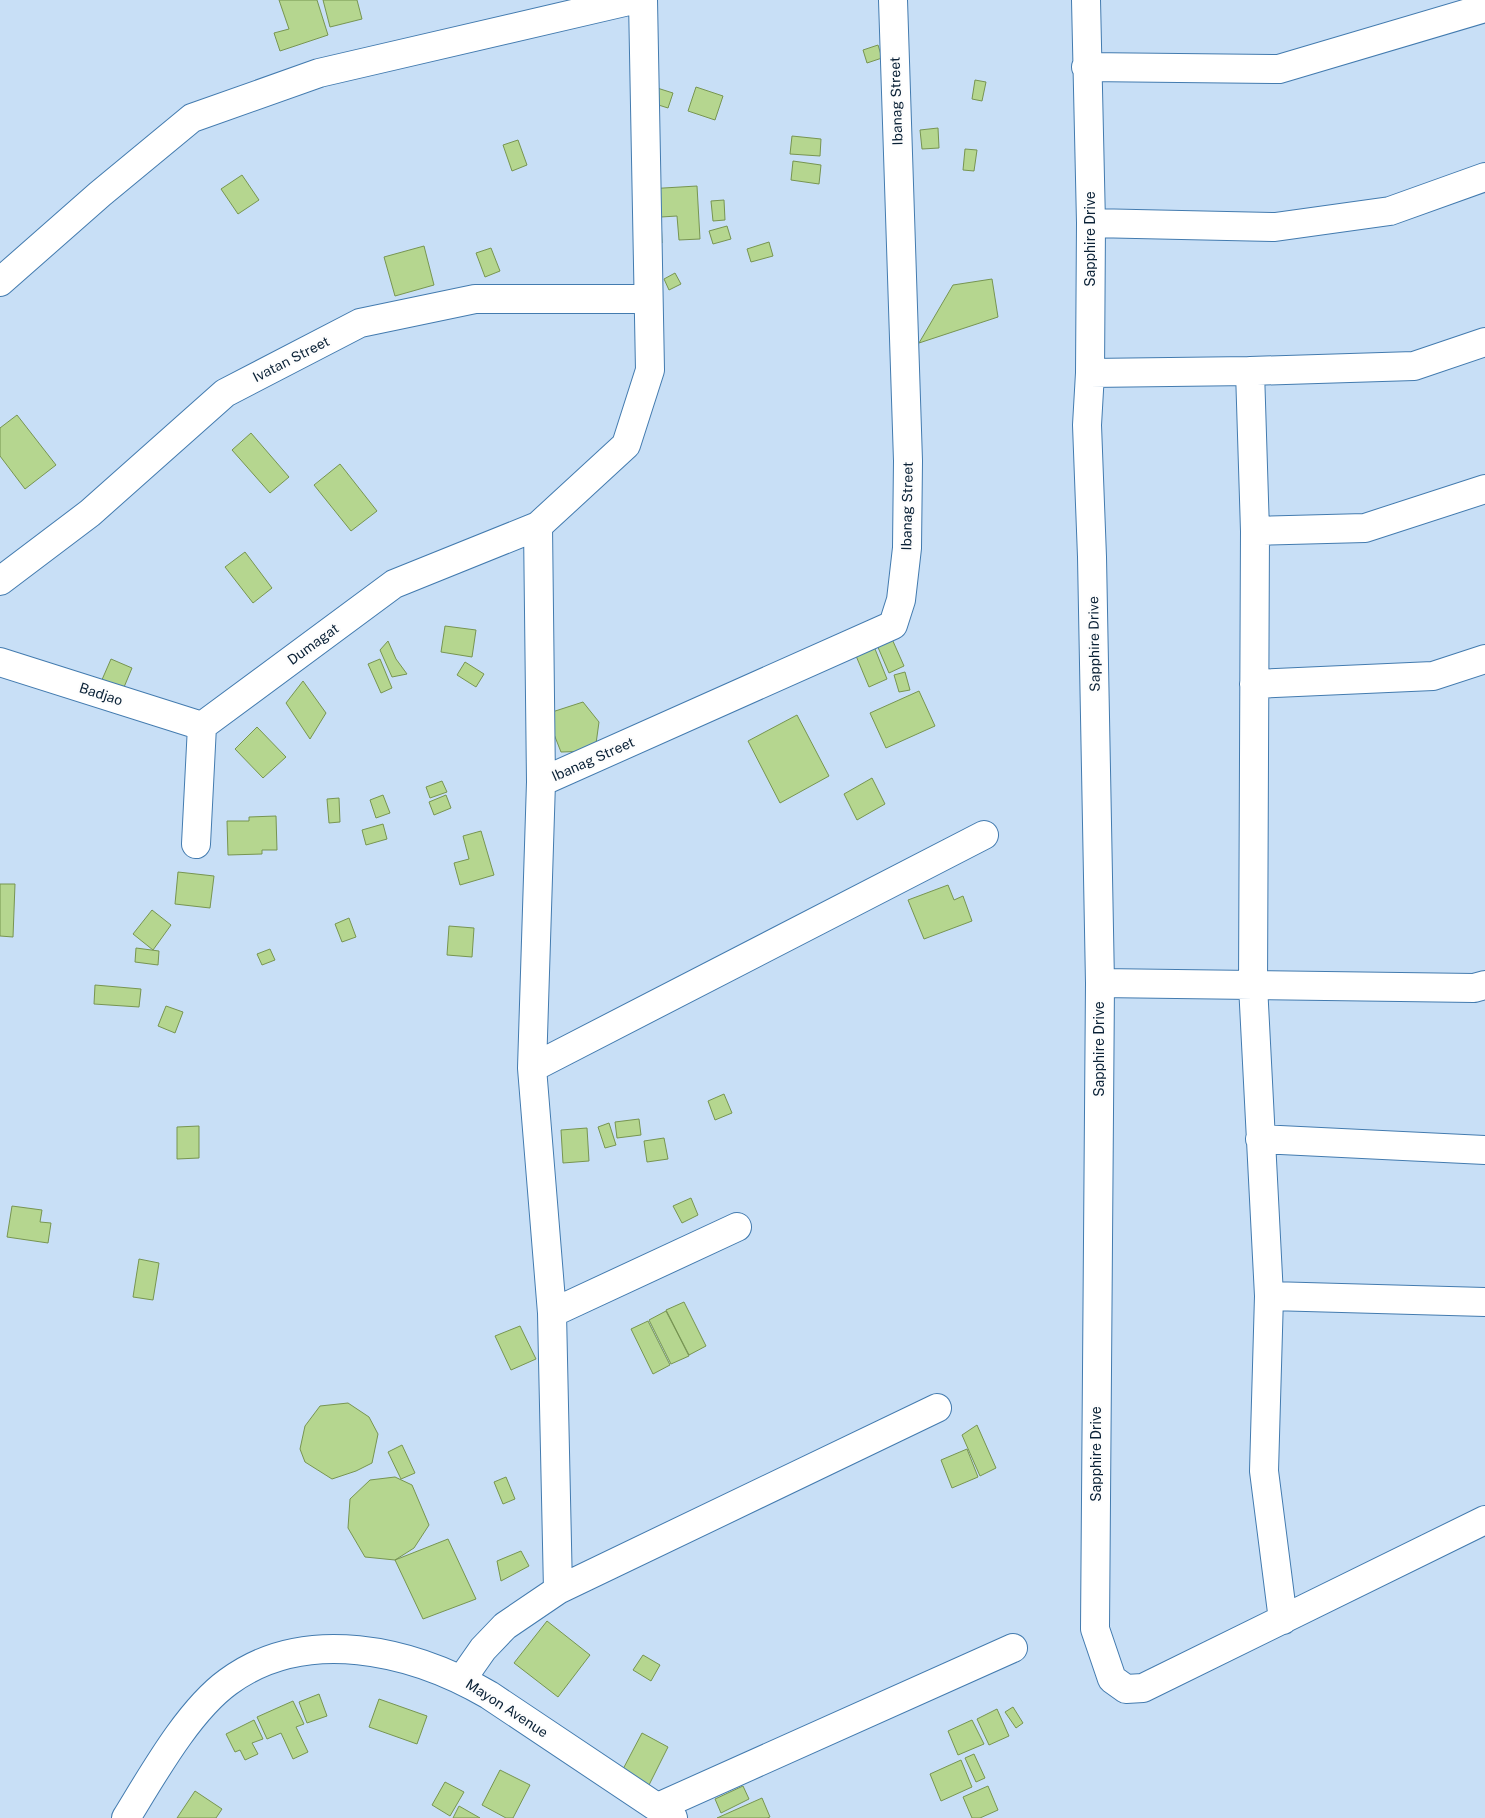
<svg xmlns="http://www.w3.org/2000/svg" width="1485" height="1818" font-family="'Public Sans',sans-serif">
  <rect width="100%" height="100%" fill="#c8dff6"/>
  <path fill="#b5d68f" stroke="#779551" d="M279 0H317L328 35 280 51 274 33 289 29Z
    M323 0H357L362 19 330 27Z
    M878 45 882 58 867 63 863 50Z
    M975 80 986 82 982 101 972 99Z
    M654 87 673 93 668 108 649 102Z
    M696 87 723 96 715 120 688 111Z
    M938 128 939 148 922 149 920 130Z
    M792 136 821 139 820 156 790 154Z
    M518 140 527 165 512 171 503 145Z
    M965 149 977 150 974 171 963 170Z
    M793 161 821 165 819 184 791 180Z
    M242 175 259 200 238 214 221 189Z
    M697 186 700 239 679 240 677 216 661 217 662 243H651L647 189Z
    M724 200 725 220 713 221 711 201Z
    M727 226 731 239 713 244 709 231Z
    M769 242 773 256 751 262 747 249Z
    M424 246 434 285 395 296 384 257Z
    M491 248 500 271 485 277 476 253Z
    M675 273 681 284 669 290 664 279Z
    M992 279 998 317 919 343 953 285Z
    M17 415 56 465 25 489 0 456V428Z
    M251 433 289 477 270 493 232 450Z
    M340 464 377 511 351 531 314 485Z
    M245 552 272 588 253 603 225 567Z
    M445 626 476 630 472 657 441 652Z
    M892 639 904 666 889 673 877 645Z
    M388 641 396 659 407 674 392 677 380 650Z
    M873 644 887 679 869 687 854 651Z
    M111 659 132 668 122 692 101 682Z
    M380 659 392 688 381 693 368 664Z
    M465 662 484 674 476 687 457 675Z
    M905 672 910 690 899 692 894 675Z
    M303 681 326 713 310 739 286 703Z
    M919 691 935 726 886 748 870 713Z
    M583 702 599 722 595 751 561 752 546 714Z
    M797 715 829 776 780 803 748 741Z
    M257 727 286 757 263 778 235 749Z
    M872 778 885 804 857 820 844 794Z
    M442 781 447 792 430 798 426 787Z
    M383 795 390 813 376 818 370 800Z
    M446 795 451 808 434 815 429 802Z
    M339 798 340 822 329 823 327 799Z
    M276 816 277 850H262V854L228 855 227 821H249V817Z
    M383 824 387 839 366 845 362 830Z
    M481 831 494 875 460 885 454 863 469 859 463 836Z
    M178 872 214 876 210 908 175 904Z
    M0 884H15L13 937 0 936Z
    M948 885 954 900 963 896 972 921 924 939 908 900Z
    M152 910 171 925 153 950 133 934Z
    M349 918 356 937 342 942 335 924Z
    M449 926 474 928 472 957 447 955Z
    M136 948 159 951 158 965 135 962Z
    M270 949 275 960 262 965 257 954Z
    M95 985 141 989 139 1007 94 1004Z
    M166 1006 183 1012 175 1033 158 1026Z
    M724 1094 732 1113 715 1120 708 1101Z
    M639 1119 641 1135 617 1138 615 1122Z
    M609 1123 616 1145 605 1148 598 1127Z
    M199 1126V1158L177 1159V1127Z
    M587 1128 589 1161 563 1163 561 1130Z
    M664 1138 668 1159 647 1162 644 1141Z
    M691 1198 698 1215 682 1223 673 1206Z
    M12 1206 42 1210 40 1222 51 1223 48 1243 7 1237Z
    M139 1259 159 1263 153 1300 133 1297Z
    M684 1302 706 1346 689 1355 666 1310Z
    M666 1311 689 1356 671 1364 649 1320Z
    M648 1321 670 1365 653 1374 631 1329Z
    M520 1326 536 1359 511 1370 495 1336Z
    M348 1403 369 1417 378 1434 372 1463 356 1471 332 1479 305 1462 300 1449 305 1426 320 1406Z
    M977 1425 996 1468 980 1476 962 1435Z
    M402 1445 415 1473 401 1479 388 1452Z
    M967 1449 978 1477 952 1488 941 1460Z
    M395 1477 412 1485 429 1525 414 1548 395 1560 365 1557 348 1528 350 1499 370 1480Z
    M506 1477 515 1499 503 1504 494 1482Z
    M448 1539 476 1599 423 1619 395 1560Z
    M521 1551 529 1566 501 1581 497 1561Z
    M547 1621 590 1655 558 1697 514 1663Z
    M643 1655 660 1665 651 1681 633 1670Z
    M319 1694 327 1716 307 1723 299 1702Z
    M379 1699 427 1716 417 1744 369 1727Z
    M293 1701 304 1724 296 1727 308 1752 293 1759 281 1733 267 1739 257 1717Z
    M1013 1707 1023 1723 1016 1728 1005 1712Z
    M997 1709 1009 1736 989 1745 977 1719Z
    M254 1720 263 1739 252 1743 258 1754 245 1760 240 1750 235 1752 226 1734Z
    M972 1720 984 1744 958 1755 948 1731Z
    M642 1733 668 1747 649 1785 622 1771Z
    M974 1754 985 1778 976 1782 965 1758Z
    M961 1760 972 1787 941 1801 930 1774Z
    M500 1770 530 1785 513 1818H506L482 1805Z
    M445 1782 464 1792 450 1816 432 1805Z
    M743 1786 749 1799 721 1813 715 1799Z
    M988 1786 998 1810 980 1818H972L963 1797Z
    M195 1791 222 1809 216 1818H177Z
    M762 1798 770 1817 767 1818H717Z
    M459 1806 480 1818H453Z"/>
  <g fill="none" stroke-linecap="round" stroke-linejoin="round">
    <g stroke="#437baf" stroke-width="30">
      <path id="street" d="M1086 0 1091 223 1090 373 1087 425 1092 557 1100 983 1095 1629 1112 1679 1126 1689 1143 1688 1485 1520
        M1086 67 1279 69 1485 8
        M1091 223 1275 227 1390 211 1485 177
        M0 282 100 194 192 118 319 73 633 0
        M1250 371 1255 531 1253 985 1269 1296 1264 1471 1283 1620
        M1090 373 1250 371 1414 366 1485 342
        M538 526 541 782 532 1068 552 1313 558 1590
        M1255 531 1365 528 1485 489
        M0 581 90 513 225 393 360 323 475 299H648
        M0 662 202 726
        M1254 684 1433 676 1485 659
        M541 782 893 625 901 600 907 548 908 461 893 0
        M196 844 202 726 394 584 538 526 626 445 650 370 643 0
        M1100 983 1474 988 1485 985
        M532 1068 984 835
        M1260 1139 1485 1150
        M1269 1296 1485 1302
        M552 1313 737 1227
        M462 1679 483 1649 505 1626 558 1590 937 1408
        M658 1807 1013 1648"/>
    </g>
    <g stroke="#437baf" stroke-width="30">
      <path id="secondary" d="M126 1818C152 1776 188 1711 228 1682 305 1625 412 1650 489 1695L673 1818"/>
    </g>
    <use href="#street" stroke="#fff" stroke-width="28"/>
    <use href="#secondary" stroke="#fff" stroke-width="28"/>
  </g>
  <g text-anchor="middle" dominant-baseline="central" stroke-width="4.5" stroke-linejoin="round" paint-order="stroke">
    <g font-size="14" fill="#0a2136" stroke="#fdfdfd">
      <text transform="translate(896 101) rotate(-92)">Ibanag Street</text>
      <text transform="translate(1090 239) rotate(-90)">Sapphire Drive</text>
      <text transform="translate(291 359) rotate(-27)">Ivatan Street</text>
      <text transform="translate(907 506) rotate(-89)">Ibanag Street</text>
      <text transform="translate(313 644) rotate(-36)">Dumagat</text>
      <text transform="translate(1094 644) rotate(-91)">Sapphire Drive</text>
      <text transform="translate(101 694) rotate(18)">Badjao</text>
      <text transform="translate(593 759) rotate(-24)">Ibanag Street</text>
      <text transform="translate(1099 1049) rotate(-90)">Sapphire Drive</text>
      <text transform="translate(1096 1454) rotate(-90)">Sapphire Drive</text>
      <text transform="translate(507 1708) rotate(33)">Mayon Avenue</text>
    </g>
  </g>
</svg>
